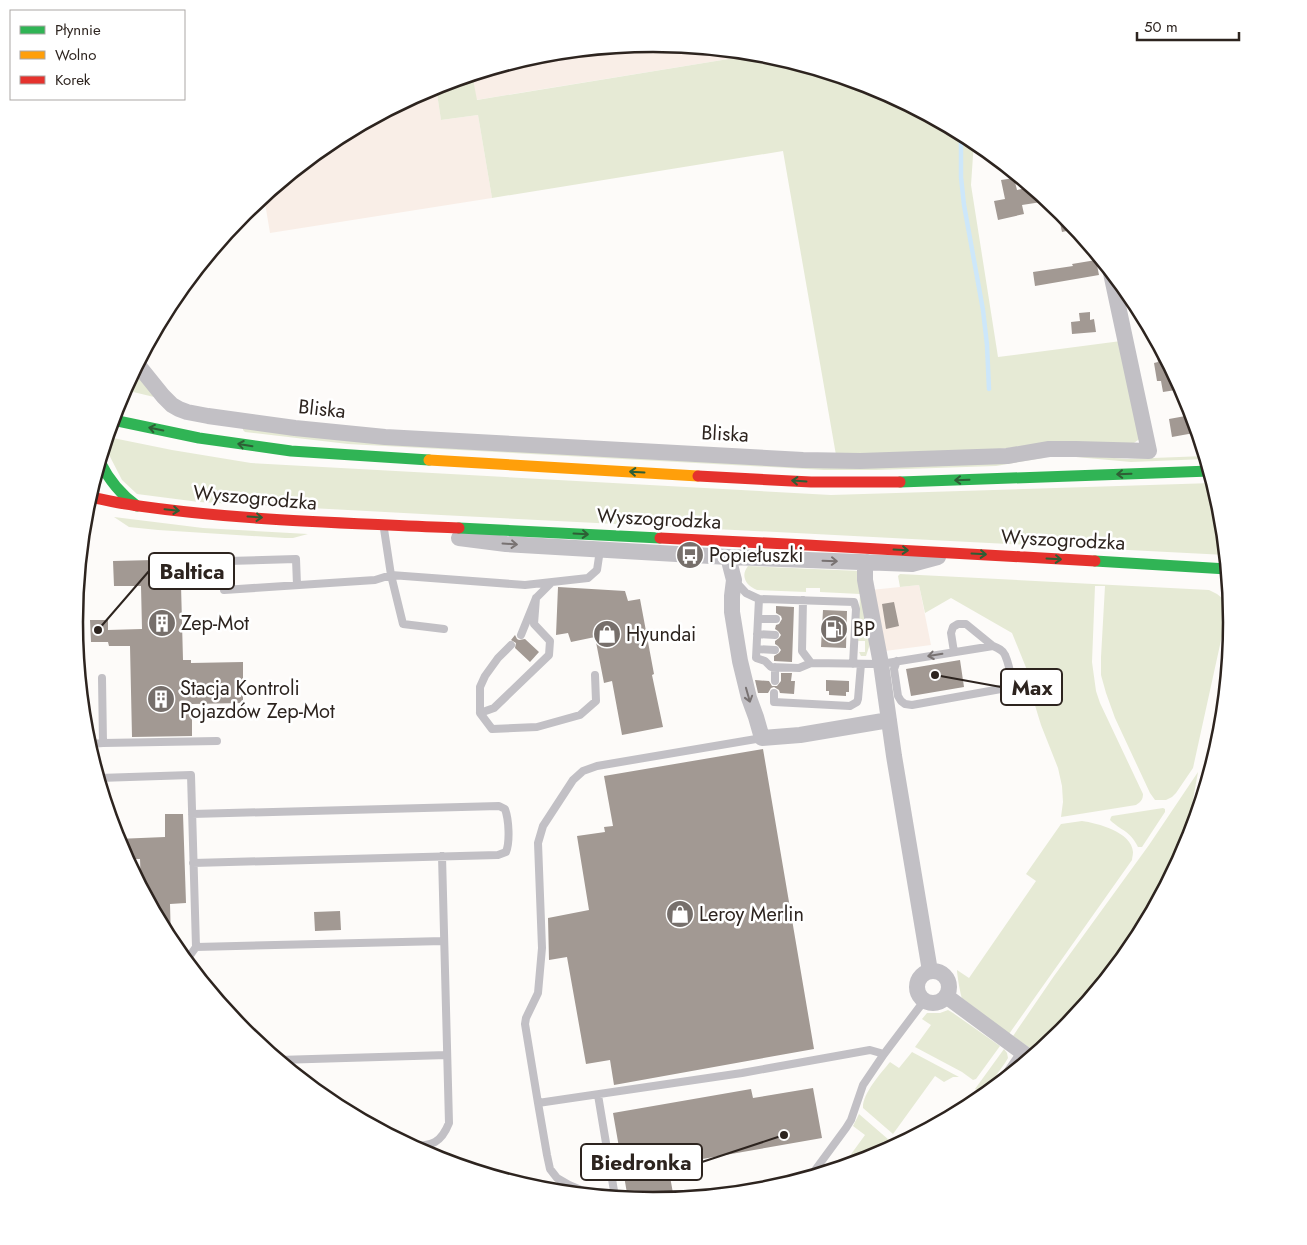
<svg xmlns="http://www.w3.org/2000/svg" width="1307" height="1245" font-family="Jost,sans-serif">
  <rect width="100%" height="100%" fill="#fdfbf9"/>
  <path fill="#f9eee7" d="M654 44 759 54 476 100 460 79 541 55Z
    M436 87 441 120 478 115 492 198 270 233 264 197 332 141Z
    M919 585 931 645 885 651 871 590Z"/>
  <path fill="#e6ead5" d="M759 54 767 55 875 88 974 141 971 185 998 357 1121 341 1141 438 1131 445 1048 443 993 450 836 455 783 151 492 198 478 115 441 120 436 87 460 79 462 80 473 79 477 100Z
    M136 369 154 397 125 390Z
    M243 426 784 464 1043 456V458L996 466 876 470H824L348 444 245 432 243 430Z
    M108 437 172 450 251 463 831 495 1213 483 1221 510 1226 555 441 515 199 502 137 494 122 480 105 447Z
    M1077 455 1127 459 1205 456 1206 459 1131 462 1076 457Z
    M114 517 203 528 308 534 293 538H285L158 530 129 527Z
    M748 566 860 571 870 644 866 656H861L859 652H865V641H858L860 594 820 592V588H806V592L757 590C746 586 740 576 748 566Z
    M900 574 1209 590 1217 594 1222 598 1227 608V613L1193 768 1176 793 1172 797 1166 800H1155L1150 793 1115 718 1106 693 1101 675V657L1105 586H1095L1092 662 1096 691 1100 703 1143 794C1143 799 1141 802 1136 805L1061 817 1063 802 1062 786 1058 768 1041 725 1030 689 1027 670 1012 633 951 598 925 613 919 585 900 587 898 576Z
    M1198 772 1183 855 1135 944 1063 1032 1037 1053 1013 1036 1054 976 1149 845Z
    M1163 808 1165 809V812L1142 847H1138C1130 830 1121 831 1110 820L1111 817 1112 816Z
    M1082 821C1097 823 1132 832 1133 852 1133 855 1132 858 1132 860L1009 1034 962 998C960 993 957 974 957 970L969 978 1036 881 1026 874 1061 824Z
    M948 1010 953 1013 1000 1046 976 1079 973 1080 962 1072 915 1047 931 1025 922 1019 927 1013H940Z
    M1004 1049 1007 1053 1008 1058 1005 1063 987 1088 980 1092 975 1089Z
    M912 1052 959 1077H953L944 1082 935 1076 893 1134 863 1108C862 1094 881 1073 890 1062L899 1068Z
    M859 1114 889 1140 878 1156 841 1168 865 1135 853 1126Z"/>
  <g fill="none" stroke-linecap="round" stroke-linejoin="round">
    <path stroke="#cde7fa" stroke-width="4.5" d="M961 134V177L964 205 983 310 987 345 989 389"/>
  </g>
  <path fill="#a29993" d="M1014 178 1017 190 1031 187 1048 201 1022 205 1024 214 998 220 994 201 1005 199 1001 180Z
    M1057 209 1063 213 1076 229 1062 232Z
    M1096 260 1099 275 1035 286 1033 272 1073 266 1072 264Z
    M1090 312V320L1094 319 1096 332 1072 334 1071 322 1080 321 1079 313Z
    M1154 341H1156L1182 389 1163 392 1161 381H1157L1154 363 1158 362Z
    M1191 415 1194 433 1172 437 1169 419Z
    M195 559V585H181L183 660H191V663L243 662V703L192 704V736L132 737 130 646H109L108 642H91L90 620H108V630L142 629 141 586H114L113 561Z
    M558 587 625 591 628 601 640 599 654 674 652 675 663 727 622 735 612 681 604 683 595 637 571 642 568 633 556 635Z
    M894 602 899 626 886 629 882 604Z
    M776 606 794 607 792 662 774 661V656L779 653 781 650 778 646 775 644V641L779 638 781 635 778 631 775 629 776 625 779 624 782 619 781 616 776 613Z
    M823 610 847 611 846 648 821 647Z
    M515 635 517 639 519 640 525 639 539 652 530 662 515 648 516 643 511 640Z
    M960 660 964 687 911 696 906 669Z
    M781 673H792L791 681H795L794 694 780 693 779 690 774 687 771 688 768 693H758L755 680 769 681 772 686H777L781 681Z
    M826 680 849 681V692H846V696L829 695V691H826Z
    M763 749 814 1049 614 1085 610 1060 586 1064 567 957 549 960 548 918 589 910 577 836 605 832 604 827 613 826 604 776Z
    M165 814H183L186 903 170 904 171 942 141 886 140 859H127L117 839 165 837Z
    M340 911 341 930 315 931 314 912Z
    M813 1088 822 1138 668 1165 674 1199 653 1201 628 1199 613 1113 751 1089 753 1098Z"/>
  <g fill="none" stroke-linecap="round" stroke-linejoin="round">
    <path stroke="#c2c0c5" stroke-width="8" d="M384 529 391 575 525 585 552 582
      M227 561 296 559 297 585
      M735 581 746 593 759 599 756 658 765 661 771 667 799 668 811 663 881 664 993 646C998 648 1003 650 1005 655 1011 668 1012 685 1015 699
      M224 590 375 580 391 575 403 624 444 629
      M759 599 854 602 856 609 853 664
      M803 600 802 651 811 663
      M758 619H776
      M757 634 775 635
      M521 635 536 598 552 582 588 578 597 570 600 550
      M511 645 498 658 485 676 480 687V713L492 729 537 727 580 715 596 701 595 675
      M757 649 775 650
      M954 652 951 633 953 627 958 624H966L993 646
      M897 661 894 669 898 696 901 701 905 704 912 705 1012 687
      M775 681V667
      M774 693V702L850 706 857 702 858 699 861 664
      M480 713 494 708 549 655 550 641 534 624 536 598
      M103 743 217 741
      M89 744 103 743 102 678
      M99 778 191 775 196 947 186 961
      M192 814 499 806 505 809C509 820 510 842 506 852L498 855 193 863
      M196 947 444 941
      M278 1060 447 1055
      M998 1085 1021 1052
      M598 1095 614 1191 613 1197
      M538 1103 525 1024 526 1018 538 993 542 948 538 843 543 826 573 780 583 771 597 766 762 738
      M412 1146C432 1146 441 1143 449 1123L442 856
      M810 1177 846 1128 851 1120 863 1085 884 1054
      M593 1195 569 1185 557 1178 550 1169 547 1155 538 1103 742 1073 870 1050 884 1054 924 1001"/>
    <path stroke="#c2c0c5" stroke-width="16" d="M138 365 163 396 172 405 179 409 187 412 208 416 295 428 385 437 803 460 860 461 1007 456 1049 449H1076L1149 451 1111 273
      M459 538 506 544 728 557 912 564 938 557
      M728 557 734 580 732 596V612L740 661 749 698 756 717 762 738 800 735 889 720
      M867 562 865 569V580L881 664 894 756 930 971
      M917 987a16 16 0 1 1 32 0a16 16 0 1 1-32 0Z
      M946 996 1030 1058"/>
    <path stroke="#30b455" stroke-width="11" d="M113 420 199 438 291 451 429 460
      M100 462C109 480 120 494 137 506
      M900 482 1210 471
      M459 528 660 538
      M1095 561 1227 569
      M1217 750 1223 720"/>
    <path stroke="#ff9f0a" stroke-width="11" d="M429 460 698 476"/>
    <path stroke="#e5322d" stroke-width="11" d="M698 476 811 482H900
      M90 497C106 500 122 504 139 506 245 521 352 523 459 528
      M660 538 807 545 1095 561"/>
  </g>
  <defs><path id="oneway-shaft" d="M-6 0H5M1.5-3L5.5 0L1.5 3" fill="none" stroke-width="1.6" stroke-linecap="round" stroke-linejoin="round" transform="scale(1.25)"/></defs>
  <g stroke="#2e5e35">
    <use href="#oneway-shaft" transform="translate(156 429) rotate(-168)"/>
    <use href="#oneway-shaft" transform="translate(245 445) rotate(-171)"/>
    <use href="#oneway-shaft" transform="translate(637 472) rotate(-177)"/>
    <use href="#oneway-shaft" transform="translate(1124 474) rotate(178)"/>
    <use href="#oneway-shaft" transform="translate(962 480) rotate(178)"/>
    <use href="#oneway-shaft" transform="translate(799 481) rotate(-176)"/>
    <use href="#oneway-shaft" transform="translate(172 510) rotate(6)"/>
    <use href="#oneway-shaft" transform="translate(255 517) rotate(4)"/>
    <use href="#oneway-shaft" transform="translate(581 534) rotate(3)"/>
    <use href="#oneway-shaft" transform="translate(901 550) rotate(3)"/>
    <use href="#oneway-shaft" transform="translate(979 554) rotate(3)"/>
    <use href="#oneway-shaft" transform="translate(1054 559) rotate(3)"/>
  </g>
  <g stroke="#787272">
    <use href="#oneway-shaft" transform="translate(510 544) rotate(4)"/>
    <use href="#oneway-shaft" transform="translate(830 561) rotate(2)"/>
    <use href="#oneway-shaft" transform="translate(935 655) rotate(171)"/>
    <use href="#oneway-shaft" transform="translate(748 695) rotate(74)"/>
  </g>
  <defs>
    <g id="bus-disc" transform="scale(1.4375)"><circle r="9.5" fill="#766f6b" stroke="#fff"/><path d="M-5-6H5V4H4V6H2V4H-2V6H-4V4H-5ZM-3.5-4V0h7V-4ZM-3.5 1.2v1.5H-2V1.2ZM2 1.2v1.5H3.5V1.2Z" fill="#fff"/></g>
    <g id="building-disc" transform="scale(1.4375)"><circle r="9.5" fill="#766f6b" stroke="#fff"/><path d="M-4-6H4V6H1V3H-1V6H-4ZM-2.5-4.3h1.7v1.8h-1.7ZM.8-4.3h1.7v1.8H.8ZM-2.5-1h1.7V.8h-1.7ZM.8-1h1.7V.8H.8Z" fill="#fff"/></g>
    <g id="fuel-disc" transform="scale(1.4375)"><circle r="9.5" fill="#766f6b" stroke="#fff"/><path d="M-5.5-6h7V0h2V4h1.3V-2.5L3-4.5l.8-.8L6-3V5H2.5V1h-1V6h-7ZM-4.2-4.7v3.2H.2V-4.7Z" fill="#fff"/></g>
    <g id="shop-disc" transform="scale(1.4375)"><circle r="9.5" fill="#766f6b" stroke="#fff"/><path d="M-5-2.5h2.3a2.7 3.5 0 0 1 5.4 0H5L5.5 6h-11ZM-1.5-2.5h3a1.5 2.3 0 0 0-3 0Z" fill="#fff"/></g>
  </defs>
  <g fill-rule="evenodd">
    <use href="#bus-disc" x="690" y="555"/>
    <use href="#building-disc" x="162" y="623"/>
    <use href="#fuel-disc" x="834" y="629"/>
    <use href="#shop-disc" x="607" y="634"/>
    <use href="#building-disc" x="161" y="699"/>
    <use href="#shop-disc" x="680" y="914"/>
  </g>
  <g text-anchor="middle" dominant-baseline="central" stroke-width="5" stroke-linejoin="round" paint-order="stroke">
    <g font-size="20" fill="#2d241f" stroke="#fff">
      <text transform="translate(322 409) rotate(6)">Bliska</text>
      <text transform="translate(725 434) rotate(3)">Bliska</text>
      <text transform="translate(255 498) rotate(5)">Wyszogrodzka</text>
      <text transform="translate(659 519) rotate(3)">Wyszogrodzka</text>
      <text transform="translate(1063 540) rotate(3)">Wyszogrodzka</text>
    </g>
    <g font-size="20" fill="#2d241f" stroke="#fff" text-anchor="start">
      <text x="709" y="555">Popiełuszki</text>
      <text x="181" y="623">Zep-Mot</text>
      <text x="853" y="629">BP</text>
      <text x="626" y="634">Hyundai</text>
      <text x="180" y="688">Stacja Kontroli<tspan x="180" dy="23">Pojazdów Zep-Mot</tspan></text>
      <text x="699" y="914">Leroy Merlin</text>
    </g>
  </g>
  <path d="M0 0H1307V1245H0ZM83 622a570 570 0 1 1 1140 0a570 570 0 1 1-1140 0Z" fill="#fff" fill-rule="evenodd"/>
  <path fill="none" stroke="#2d241f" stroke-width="2.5" d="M83 622a570 570 0 1 1 1140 0a570 570 0 1 1-1140 0Z"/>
  <path fill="none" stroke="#2d241f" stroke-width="2" d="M98 630L149 571M935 675L1001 687M784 1135L702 1162"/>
  <g fill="#2d241f" stroke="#fff" stroke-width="2">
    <circle cx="98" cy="630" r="5"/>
    <circle cx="935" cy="675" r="5"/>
    <circle cx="784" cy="1135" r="5"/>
  </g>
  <g fill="#fff" stroke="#2d241f" stroke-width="2">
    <rect x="149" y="553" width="85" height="36" rx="5"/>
    <rect x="1001" y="669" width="61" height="36" rx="5"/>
    <rect x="581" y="1144" width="121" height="36" rx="5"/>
  </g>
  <g font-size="21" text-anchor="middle" font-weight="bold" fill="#2d241f">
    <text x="192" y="579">Baltica</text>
    <text x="1032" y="695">Max</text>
    <text x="641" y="1170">Biedronka</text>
  </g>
  <rect x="10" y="10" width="175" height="90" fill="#ffffff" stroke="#aba7a5"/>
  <rect x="20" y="26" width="25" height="8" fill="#30b455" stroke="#aba7a5"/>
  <text x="55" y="35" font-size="15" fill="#2d241f">Płynnie</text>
  <rect x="20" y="51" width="25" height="8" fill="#ff9f0a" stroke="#aba7a5"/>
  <text x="55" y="60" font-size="15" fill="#2d241f">Wolno</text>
  <rect x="20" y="76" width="25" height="8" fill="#e5322d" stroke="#aba7a5"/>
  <text x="55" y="85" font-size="15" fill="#2d241f">Korek</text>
  <path d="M1137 32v8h102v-8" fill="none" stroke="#2d241f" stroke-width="2.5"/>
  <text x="1144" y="32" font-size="15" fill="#2d241f" stroke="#ffffff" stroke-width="4" paint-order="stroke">50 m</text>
</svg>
